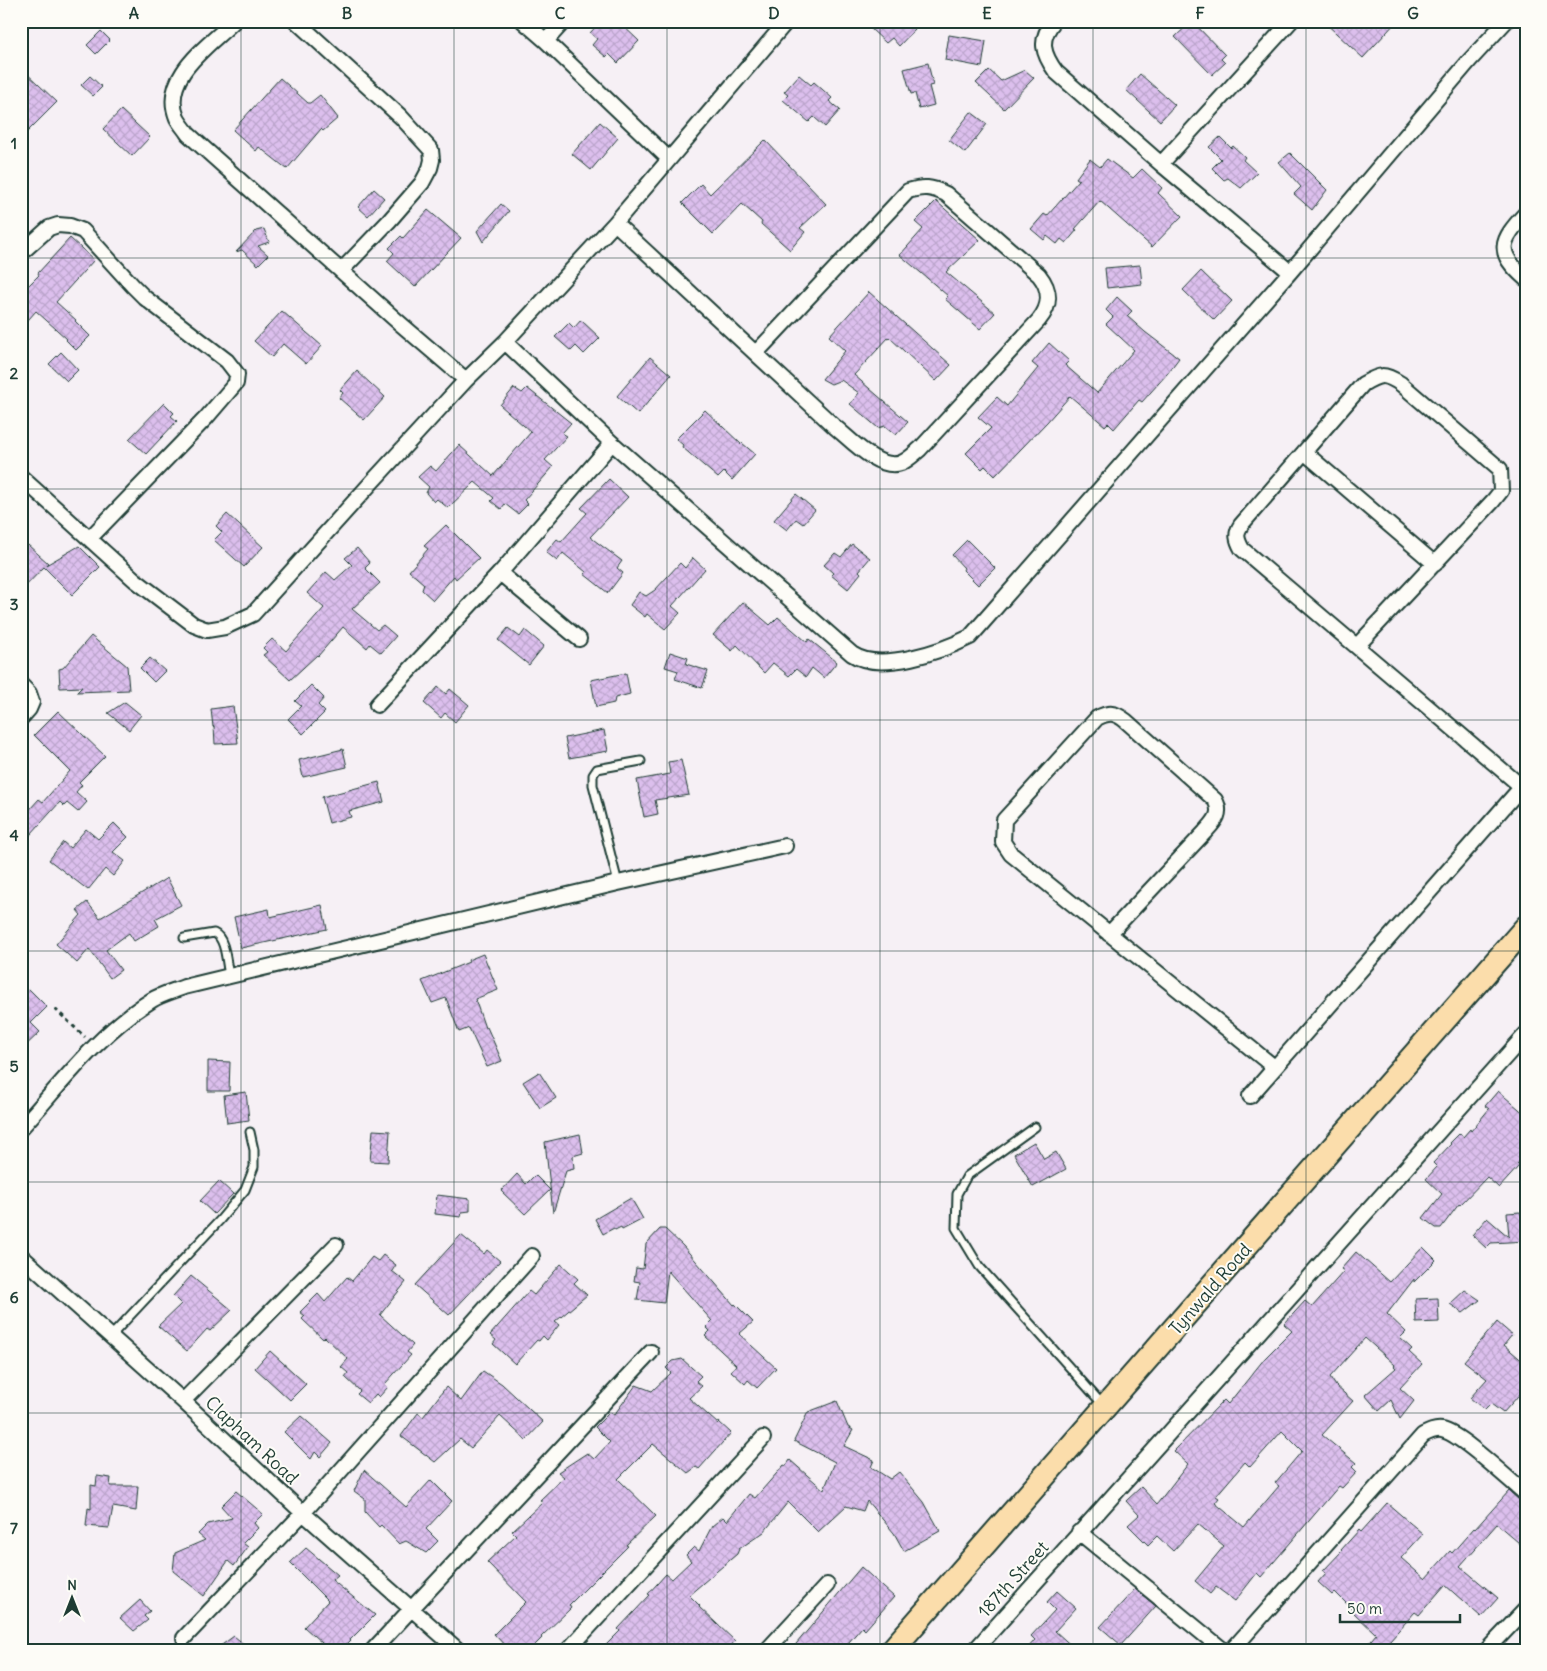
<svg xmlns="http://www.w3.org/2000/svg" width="1547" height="1671" font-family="Delius,sans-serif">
  <defs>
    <pattern id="building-cross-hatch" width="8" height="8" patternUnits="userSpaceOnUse" patternTransform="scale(1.25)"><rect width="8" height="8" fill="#dcbfed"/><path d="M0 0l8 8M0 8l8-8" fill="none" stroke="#bca5cc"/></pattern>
  </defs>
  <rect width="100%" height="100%" fill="#f6f0f5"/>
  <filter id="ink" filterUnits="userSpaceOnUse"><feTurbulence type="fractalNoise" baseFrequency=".02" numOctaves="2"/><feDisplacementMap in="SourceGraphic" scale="10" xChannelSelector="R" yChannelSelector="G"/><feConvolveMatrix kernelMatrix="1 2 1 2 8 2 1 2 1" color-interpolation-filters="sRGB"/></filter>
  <g filter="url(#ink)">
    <path fill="url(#building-cross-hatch)" stroke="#1f3d34" fill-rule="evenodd" d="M601 21H618L639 41 618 63 609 54 606 57 592 45 597 39 590 33Z
      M877 21H907L915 29 899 46 892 38 886 43 870 28Z
      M1192 21 1225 55 1221 59 1225 63 1212 75 1175 37Z
      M1323 21H1397L1363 58Z
      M101 31 110 40 96 54 87 45Z
      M949 35 986 41 982 67 945 60Z
      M928 63 933 85 929 86 934 105 919 109 915 93 911 94 904 69Z
      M21 68 57 102 21 138Z
      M989 70 1001 81 1025 70 1034 78 1004 109 976 83Z
      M1140 74 1175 105 1160 121 1126 90Z
      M799 75 811 85 814 82 832 98 829 101 840 110 825 127 814 117 809 122 783 100 788 95 784 92Z
      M90 76 102 87 93 96 81 85Z
      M280 78 308 103H310L320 95 338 118 323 131 321 129 287 169 259 147 256 151 233 130Z
      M121 110 150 137 132 156 103 129Z
      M971 112 987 124 965 153 949 140Z
      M600 122 618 138 591 170 572 154Z
      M1220 137 1231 148 1233 146 1245 157 1243 160 1257 173 1241 188 1228 178 1224 180 1212 168 1221 159 1209 147Z
      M765 140 826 204 800 228 805 232 790 250 761 224 762 222 742 204 713 234 682 203 701 184 710 194Z
      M1290 153 1327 190 1312 210 1294 194 1301 187 1279 162Z
      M1090 159 1100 167 1107 159 1133 178 1142 169 1162 188 1158 193 1182 216 1152 247 1100 201 1075 229 1077 230 1066 243 1061 239 1057 244 1047 236 1044 240 1031 229 1044 214 1047 216 1079 180 1076 178Z
      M374 189 384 198 368 216 358 207Z
      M936 201 980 240 946 272 995 313 980 329 945 299 948 296 900 255 923 229 915 222Z
      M501 204 509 211 483 242 477 231Z
      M428 210 461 238 415 287 387 261 394 253 389 248 401 236 403 238Z
      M264 229 269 242 258 246 268 255 258 265 242 250 236 252 256 231Z
      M70 238 94 260 56 302 76 320 75 321 90 336 76 350 66 340 67 339 36 311 21 328V293L39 275 38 273Z
      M1140 265 1142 284 1107 288 1105 268Z
      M1201 271 1232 301 1214 320 1183 290Z
      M869 292 951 365 936 381 889 337 854 375 908 422 896 435 885 426 878 428 850 404 859 393 841 380 831 384 822 379 845 351 829 336Z
      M1117 297 1132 311 1127 316 1145 332 1179 358 1167 374 1142 402 1139 400 1114 429 1108 423 1105 426 1070 396 1047 422 995 476 985 466 982 469 966 453 991 428 978 417 997 397 1007 406 1038 368 1032 363 1049 343 1069 361 1065 365 1097 393 1134 350 1106 324 1113 317 1106 310Z
      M282 311 322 346 306 364 283 344 272 357 254 341Z
      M581 320 600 338 584 354 576 346 571 351 555 337 569 323 574 328Z
      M61 352 78 370 67 381 49 364Z
      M650 357 671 375 638 414 617 396Z
      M357 371 385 397 364 420 339 398 343 393 340 390Z
      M514 388 522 393 527 388 571 423 562 433 567 436 545 460 553 467 524 500 528 504 518 514 505 504 501 509 491 501 494 498 475 482 448 508 437 499 434 502 426 493 429 487 418 477 430 466 436 471 459 445 493 476 531 432 500 405Z
      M164 403 174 413 171 416 177 421 146 454 129 439Z
      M705 410 741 444 742 443 755 454 732 480 724 472 718 478 682 447 683 445 676 439Z
      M609 479 628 497 590 537 622 561 617 568 623 573 608 593 584 574 586 572 563 553 557 561 546 552 557 539 561 542 587 513 581 508Z
      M796 494 815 510 803 524 796 519 787 530 774 520Z
      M227 514 263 547 244 567 214 540 222 532 216 526Z
      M446 525 479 558 456 579 454 576 433 600 422 590 424 584 409 571 428 549 424 546Z
      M967 540 995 568 978 585 963 570 964 568 952 555Z
      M852 544 870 558 859 571 861 573 848 589 831 575 833 573 824 565 835 553 841 557Z
      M28 545 48 563 46 565 79 546 100 567 72 595 44 567 21 591V552Z
      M357 548 370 563 365 568 380 583 352 609 377 630 383 625 396 636 381 653 370 644 367 648 343 627 318 656 317 655 290 680 263 655 267 652 263 648 272 639 286 651 324 608 307 593 326 572 335 580 352 565 345 558Z
      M693 558 705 569 672 606 680 613 665 629 647 614 645 617 630 605 639 592 646 596 655 590 680 563 685 568Z
      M743 602 770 625 778 617 807 642 809 639 837 662 824 678 812 668 806 677 796 669 789 676 773 663 764 673 737 645 732 651 713 635Z
      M508 628 520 637 525 630 544 646 529 665 498 640Z
      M91 636 127 666 129 690 77 692 82 687 60 688 59 669 63 668Z
      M670 652 688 658 686 664 708 671 702 688 675 679 678 671 665 667Z
      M150 658 165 671 154 682 140 668Z
      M626 673 630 694 615 698 614 703 596 707 591 680Z
      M311 685 324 698 318 705 325 712 303 734 288 719 301 706 295 701Z
      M438 687 446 694 450 689 469 705 455 722 445 713 441 718 424 703Z
      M125 702 141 715 129 730 108 713Z
      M233 706 238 743 215 744 214 726 213 727 211 709Z
      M58 711 105 756 79 782 82 785 76 792 87 802 78 812 67 803 64 806 60 802 21 845V819L39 799 43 802 70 771 34 735Z
      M604 730 608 751 569 758 565 738Z
      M343 749 347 767 303 777 299 760Z
      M681 760 689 795 655 800 658 814 644 817 637 780 670 774 668 762Z
      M379 782 384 802 349 811 351 817 329 823 322 797Z
      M114 823 128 837 113 852 125 861 113 876 105 869 88 890 49 860 63 842 70 848 86 829 98 839Z
      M167 878 181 905 155 919 159 926 134 941 129 933 106 950 121 970 110 978 89 949 77 963 56 944 81 915 77 910 87 902 100 918Z
      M322 905 327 929 241 948 234 917 269 909 270 917Z
      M483 954 498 990 475 999 485 1028 487 1027 502 1061 487 1067 469 1028 459 1032 446 998 432 1003 422 981 469 962 468 960Z
      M29 989 47 1007 31 1023 40 1032 21 1050V996Z
      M208 1061 230 1062 229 1091H208Z
      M539 1072 556 1098 540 1108 523 1082Z
      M1498 1091 1526 1115V1155L1517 1164 1519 1166 1499 1188 1487 1177 1460 1205 1459 1204 1441 1228H1436L1423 1218 1442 1194 1426 1179 1437 1167 1433 1163 1451 1144 1450 1143 1460 1133 1463 1137 1470 1129 1471 1131 1489 1109 1485 1106Z
      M246 1092 249 1120 227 1123 224 1095Z
      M373 1130 390 1131 388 1162 370 1161Z
      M580 1134 583 1153 573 1156 574 1169 566 1171 553 1213 545 1142Z
      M1034 1142 1044 1159 1056 1152 1066 1169 1033 1187 1014 1154Z
      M517 1174 526 1184 535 1175 550 1190 525 1214 501 1191Z
      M219 1181 233 1194 214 1214 200 1201Z
      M437 1195 470 1199V1211L462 1212 461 1217 435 1214Z
      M631 1198 643 1219 622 1230 621 1227 615 1230 614 1228 603 1234 595 1219Z
      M1520 1212 1521 1215H1526V1241L1491 1243 1486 1248 1472 1235 1487 1218 1509 1237 1507 1213Z
      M660 1229H665L683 1246 734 1305 735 1304 753 1322 739 1334 776 1368 757 1388 748 1380 745 1384 731 1371 736 1365 705 1336 710 1331 706 1327 712 1321 668 1271 664 1303 637 1300 640 1282 634 1281 636 1268 643 1269 646 1244Z
      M461 1235 484 1254 487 1250 500 1261 449 1315 415 1285Z
      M1423 1247 1436 1260 1414 1282V1279L1387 1314 1406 1332 1400 1338 1412 1349 1409 1352 1422 1364 1400 1388 1414 1401 1400 1419 1391 1400 1379 1411 1365 1395 1396 1368 1394 1366 1395 1365 1365 1338 1330 1377 1336 1386 1353 1401 1322 1435 1356 1463 1352 1467 1357 1472 1342 1488 1339 1486 1261 1577 1257 1573 1235 1601 1216 1587 1210 1594 1195 1581 1224 1546 1198 1524 1173 1551 1157 1536 1148 1545 1128 1525 1139 1515 1126 1501 1141 1487 1157 1504 1188 1464 1174 1451 1224 1400 1228 1404 1265 1358 1292 1331 1284 1324 1305 1301 1312 1307 1344 1271 1341 1269 1356 1252 1390 1282ZM1282 1431 1302 1451 1275 1483 1279 1486 1244 1527 1215 1503 1219 1498 1216 1496 1245 1462 1250 1467Z
      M383 1255 396 1265 392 1271 406 1282 380 1315 413 1345 407 1352 411 1355 385 1384 388 1387 379 1397 376 1394 368 1403 357 1394 360 1391 345 1377 348 1373 341 1367 348 1359 325 1337 323 1339 302 1319 305 1316 300 1312 318 1294 325 1302 347 1277 352 1281 372 1257 378 1261Z
      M561 1264 578 1279 574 1283 587 1295 555 1322 559 1325 547 1340 543 1336 539 1341 537 1340 515 1364 493 1344 496 1340 490 1335 529 1291 534 1295Z
      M191 1276 232 1310 210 1331 207 1329 187 1351 158 1326 181 1304 173 1296Z
      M1465 1290 1480 1300 1463 1313 1450 1304Z
      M1438 1298 1439 1322 1416 1323 1415 1299Z
      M1497 1322 1512 1335 1504 1345 1526 1364V1387L1503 1413 1491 1404 1485 1410 1470 1398 1487 1379 1464 1361Z
      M270 1351 306 1384 290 1400 255 1368Z
      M682 1359 701 1376 696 1381 702 1386 689 1398 718 1424 719 1422 731 1433 699 1469 696 1467 688 1473 653 1444 618 1479 656 1516 626 1545 628 1546 569 1605 571 1608 541 1637 542 1638 530 1650H509L494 1634 526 1602 487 1562 516 1535 512 1531 543 1502 540 1500 564 1477 558 1472 587 1453 594 1459 610 1442 595 1427 610 1412 614 1415 636 1385 652 1391 671 1373 666 1368 673 1361Z
      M483 1371 502 1384 543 1422 526 1440 500 1416 471 1448 460 1439 435 1462 401 1436 418 1413 423 1417 446 1387 461 1401Z
      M837 1401 848 1427 853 1430 844 1446 874 1460 871 1467 890 1479 899 1472 924 1502 940 1531 904 1551 894 1533 867 1501 863 1511 846 1506 818 1532 788 1502 764 1532 739 1549 737 1554 689 1595 700 1606 699 1607 735 1641 727 1650H601L620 1631 618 1629 650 1595 648 1594 666 1574 672 1579 691 1561 686 1555 694 1547 699 1551 712 1526 723 1517 727 1521 749 1494 755 1498 784 1465 786 1466 790 1460 824 1490 835 1462 794 1441 808 1412Z
      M301 1416 332 1443 320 1457 315 1452 311 1459 284 1432Z
      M364 1470 406 1507 431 1480 452 1501 426 1529 438 1541 426 1553 406 1541 399 1544 381 1525 379 1527 365 1512V1499L354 1491Z
      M97 1476 111 1478 110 1486H138L136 1511 113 1507 109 1528 86 1526 88 1508 91 1509V1485L96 1486Z
      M236 1491 263 1514 254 1523 258 1528 243 1543 248 1547 234 1566 228 1561 204 1596 173 1571 175 1553 205 1540 198 1534 208 1524 232 1518 221 1506Z
      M1509 1491 1520 1501 1526 1503V1549L1497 1524 1460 1566 1498 1598 1481 1617 1445 1585 1419 1615 1415 1612 1381 1650H1363L1376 1634 1353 1612 1354 1611 1335 1592 1332 1595 1318 1582 1326 1573 1323 1571 1342 1551 1341 1550 1359 1530 1361 1532 1387 1503 1423 1534 1401 1558 1425 1579 1450 1551 1452 1553 1474 1528 1475 1529Z
      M306 1548 338 1575 332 1580 375 1615 340 1650H313L322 1643 304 1627 328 1601 290 1563Z
      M861 1567 894 1597 865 1630 862 1627 842 1650H791Z
      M1135 1589 1156 1606 1121 1645 1100 1627Z
      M1057 1591 1076 1608 1055 1631 1076 1650H1026L1035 1640 1031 1636 1055 1610 1047 1602Z
      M140 1600 150 1611 144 1616 148 1620 134 1631 120 1618Z
      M234 1636 251 1650H215Z"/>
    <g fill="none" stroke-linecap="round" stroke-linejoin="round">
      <g stroke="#1f3d34" stroke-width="11">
        <path id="service" d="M618 883 593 785V775L597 769 641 761
          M184 938 214 933C226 938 226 963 229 975
          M1035 1127 967 1176 957 1194 956 1228 979 1266 1104 1406
          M111 1336 220 1220 245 1190 254 1167V1150L250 1132"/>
      </g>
      <g stroke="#1f3d34" stroke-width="18">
        <path id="minor" d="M234 21C209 46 160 77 177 118 180 124 185 129 188 134L396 320 466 380
          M296 21 401 117 431 150 432 160 430 168 422 183 389 221 341 271
          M523 21 546 41 669 159
          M1054 21C1038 40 1043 54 1056 72L1161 164 1290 272
          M21 22 22 21
          M546 41 564 21
          M1161 164 1291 21
          M1526 213C1500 241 1495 252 1526 279
          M615 223 835 427C851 440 879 471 901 463 908 460 914 454 920 449L1039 320C1051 305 1051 290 1039 275L946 194C931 187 924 186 908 191L756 353
          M21 253 49 228 58 225 70 226 83 231 133 286 145 298 227 361 237 374 236 383 206 418 90 538
          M505 342 612 443 852 654C880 673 942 651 970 637L1290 272 1470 60 1506 21
          M1304 452 1435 564
          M21 477 135 580 194 625 207 630 225 627 253 614 372 482 466 380 505 342 615 223 787 21
          M500 573 579 639
          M1357 646 1493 501 1501 491 1500 469 1401 384C1384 373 1380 374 1363 384L1241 525C1235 534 1237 540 1242 549L1522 787
          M21 685 29 693 32 702 29 709 21 718
          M377 705 500 573 612 443
          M1109 934 1205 832C1214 822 1223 814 1215 800L1126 721C1115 712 1109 712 1097 718L1004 820 1003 842 1011 854 1274 1067
          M1250 1096 1526 782
          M21 1128C62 1083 100 1032 152 1000 162 994 174 991 184 987L618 883 785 846
          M21 1256 183 1401 303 1513 458 1650
          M183 1401 336 1245
          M1079 1532 1223 1650
          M184 1638 303 1513 532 1256
          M373 1650 651 1352
          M568 1650 763 1438
          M767 1650 827 1585
          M975 1650 1526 1034
          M1232 1650 1423 1435C1429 1432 1435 1429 1442 1430 1460 1433 1509 1480 1526 1494
          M1487 1650 1526 1609"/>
      </g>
      <g stroke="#1f3d34" stroke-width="26">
        <path id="primary" d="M892 1650 1526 927"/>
      </g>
      <path stroke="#1f3d34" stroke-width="3" stroke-dasharray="4 4" stroke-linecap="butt" d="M55 1009 85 1037"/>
      <use href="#service" stroke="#fdfcf7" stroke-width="7"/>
      <use href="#minor" stroke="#fdfcf7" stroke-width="14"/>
      <use href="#primary" stroke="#fbddab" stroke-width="22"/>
    </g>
  </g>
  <path fill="none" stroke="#1f3d34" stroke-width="1" stroke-opacity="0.55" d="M241 21V1650M454 21V1650M667 21V1650M880 21V1650M1093 21V1650M1306 21V1650M21 258H1526M21 489H1526M21 720H1526M21 951H1526M21 1182H1526M21 1413H1526"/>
  <g text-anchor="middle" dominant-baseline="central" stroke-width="4" stroke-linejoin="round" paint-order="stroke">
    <g font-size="18" fill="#1f3d34" stroke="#fdfcf7">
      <text transform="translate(1210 1289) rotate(-49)">Tynwald Road</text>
      <text transform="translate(252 1440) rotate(43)">Clapham Road</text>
      <text transform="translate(1013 1579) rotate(-48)">187th Street</text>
    </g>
  </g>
  <rect width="1547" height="1671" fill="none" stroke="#fdfcf7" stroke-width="55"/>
  <g transform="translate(72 1598)" stroke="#fdfcf7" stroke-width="4" paint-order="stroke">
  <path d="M0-4L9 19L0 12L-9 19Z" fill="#1f3d34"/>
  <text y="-8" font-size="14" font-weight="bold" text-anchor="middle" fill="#1f3d34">N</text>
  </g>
  <path d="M1340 1614v8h120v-8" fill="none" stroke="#1f3d34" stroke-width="2.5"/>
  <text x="1347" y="1614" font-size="15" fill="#1f3d34" stroke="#fdfcf7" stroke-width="4" paint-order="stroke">50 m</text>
  <rect x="28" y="28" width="1492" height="1616" fill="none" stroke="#1f3d34" stroke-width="2"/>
  <g font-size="16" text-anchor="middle" font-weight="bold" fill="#1f3d34">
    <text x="134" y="19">A</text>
    <text x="347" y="19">B</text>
    <text x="560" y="19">C</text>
    <text x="774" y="19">D</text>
    <text x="987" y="19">E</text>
    <text x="1200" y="19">F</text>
    <text x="1413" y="19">G</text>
    <text x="14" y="149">1</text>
    <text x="14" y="379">2</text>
    <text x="14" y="610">3</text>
    <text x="14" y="841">4</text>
    <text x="14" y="1072">5</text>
    <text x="14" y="1303">6</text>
    <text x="14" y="1534">7</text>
  </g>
</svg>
